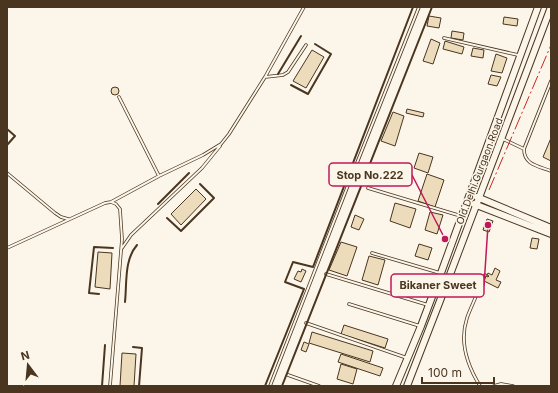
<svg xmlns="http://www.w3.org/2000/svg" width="558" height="393" font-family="Inter,sans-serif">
  <rect width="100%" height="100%" fill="#fbf6e9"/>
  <path fill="#ecdcbc" stroke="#4a3520" d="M429 16 441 18 439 28 427 26Z
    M504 17 518 19 517 26 503 24Z
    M452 31 464 33 463 40 451 38Z
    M431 39 440 43 433 64 423 61Z
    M445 41 464 47 462 54 443 49Z
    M473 48 484 50 483 58 471 56Z
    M312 50 324 57 306 88 293 81Z
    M496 54 507 58 502 73 491 71Z
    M491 75 501 77 497 86 488 84Z
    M111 91a4 4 0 1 1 8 0a4 4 0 1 1-8 0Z
    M407 109 424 113 423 117 406 113Z
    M393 112 404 116 395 146 381 141Z
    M551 138V161L543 157Z
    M419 153 433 157 428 173 414 168Z
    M427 174 444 180 435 207 418 201Z
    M196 189 206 199 181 225 171 214Z
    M395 203 416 209 410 228 390 221Z
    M430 212 443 215 437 234 425 230Z
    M355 215 364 219 359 230 351 227Z
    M487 219 493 221 489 232 483 230Z
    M532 238 539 239 537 249 530 248Z
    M341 242 357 247 347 276 329 270Z
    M419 244 432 248 428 260 415 256Z
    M98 252 112 253 110 289 95 287Z
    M369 256 385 260 378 285 362 280Z
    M495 268 500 271 496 280 501 282 498 288 484 281 486 276 488 277 489 276 487 275 488 273 492 275Z
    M302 269 306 271 301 282 294 279 298 271 301 272Z
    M344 325 388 339 385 348 341 334Z
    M312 332 373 351 370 362 309 343Z
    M304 342 309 344 306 352 301 350Z
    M122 353 136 354 134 386H120Z
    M341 354 383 368 380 376 338 362Z
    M341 364 357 369 353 384 337 379Z"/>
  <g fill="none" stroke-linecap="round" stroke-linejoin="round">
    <g stroke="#4a3520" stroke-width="3.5">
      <path id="lane" d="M444 38 518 55
        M265 77 283 75 288 72 306 45
        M551 81 524 149C524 165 538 166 551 171
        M119 97 159 176
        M503 139 524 149
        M7 173 55 213 61 217 68 219
        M368 188 461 216
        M111 202 159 176 203 155 221 144 229 134 265 77 304 7
        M7 248 105 203 111 202 116 204 120 209 122 239 110 386
        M122 248 131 235 202 168 220 146
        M372 253 440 273
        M326 274 428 305
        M468 277 478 280 480 283C478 295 471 306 467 318 459 342 467 365 480 386
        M480 283 485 275
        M349 304 420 326
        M306 323 407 358
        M288 375 319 386
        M270 386 345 193 419 7
        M494 386 501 384 513 386"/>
    </g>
    <g stroke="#4a3520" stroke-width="8">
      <path id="secondary" d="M477 197 551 228
        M474 204 551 234
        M396 386 421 326 441 273 538 7
        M407 386 443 293 551 7"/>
    </g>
    <use href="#lane" stroke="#fbf6e9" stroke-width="2"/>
    <use href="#secondary" stroke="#fbf6e9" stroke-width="6"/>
    <path stroke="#4a3520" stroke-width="2" d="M278 74 301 36
      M291 85 308 94 331 54 315 44
      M7 129 15 136 7 145
      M158 204 189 173
      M167 218 181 231 214 198 200 184
      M99 294 89 293 94 247 113 248
      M125 302C127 283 124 260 137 245
      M133 347 142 348 139 386
      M102 386 105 345
      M265 386 304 289 285 282 293 262 313 267 413 7
      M282 386 432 7"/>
    <path stroke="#c62828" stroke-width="1" stroke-dasharray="14 3 2 3" stroke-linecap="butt" d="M489 190 551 45"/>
  </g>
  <g text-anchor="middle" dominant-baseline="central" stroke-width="3" stroke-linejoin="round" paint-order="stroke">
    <g font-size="10" fill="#4a3520" stroke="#fbf6e9">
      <text transform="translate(479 171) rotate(-69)">Old Delhi Gurgaon Road</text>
    </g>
  </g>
  <path fill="none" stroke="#c2185b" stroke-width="1.5" d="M445 239L412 175M488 225L484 286"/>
  <g fill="#c2185b" stroke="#fbf6e9" stroke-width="1.5">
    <circle cx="445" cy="239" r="4"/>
    <circle cx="488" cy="225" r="4"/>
  </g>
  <g fill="#fbf6e9" stroke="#c2185b" stroke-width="1.5">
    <rect x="329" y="163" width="83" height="23" rx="4"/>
    <rect x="391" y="274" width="93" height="23" rx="4"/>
  </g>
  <g font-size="11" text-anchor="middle" font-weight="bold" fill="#4a3520">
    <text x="370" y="179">Stop No.222</text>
    <text x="438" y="289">Bikaner Sweet</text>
  </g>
  <rect width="558" height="393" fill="none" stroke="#4a3520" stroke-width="16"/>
  <g transform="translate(28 365) rotate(344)" stroke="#fbf6e9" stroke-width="3" paint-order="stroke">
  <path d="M0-3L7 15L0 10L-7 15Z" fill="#4a3520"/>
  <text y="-6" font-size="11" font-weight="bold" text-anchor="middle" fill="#4a3520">N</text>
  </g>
  <path d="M422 377v6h72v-6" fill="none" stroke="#4a3520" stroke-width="2"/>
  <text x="428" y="377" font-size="12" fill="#4a3520" stroke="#fbf6e9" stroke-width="3" paint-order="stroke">100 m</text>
</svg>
